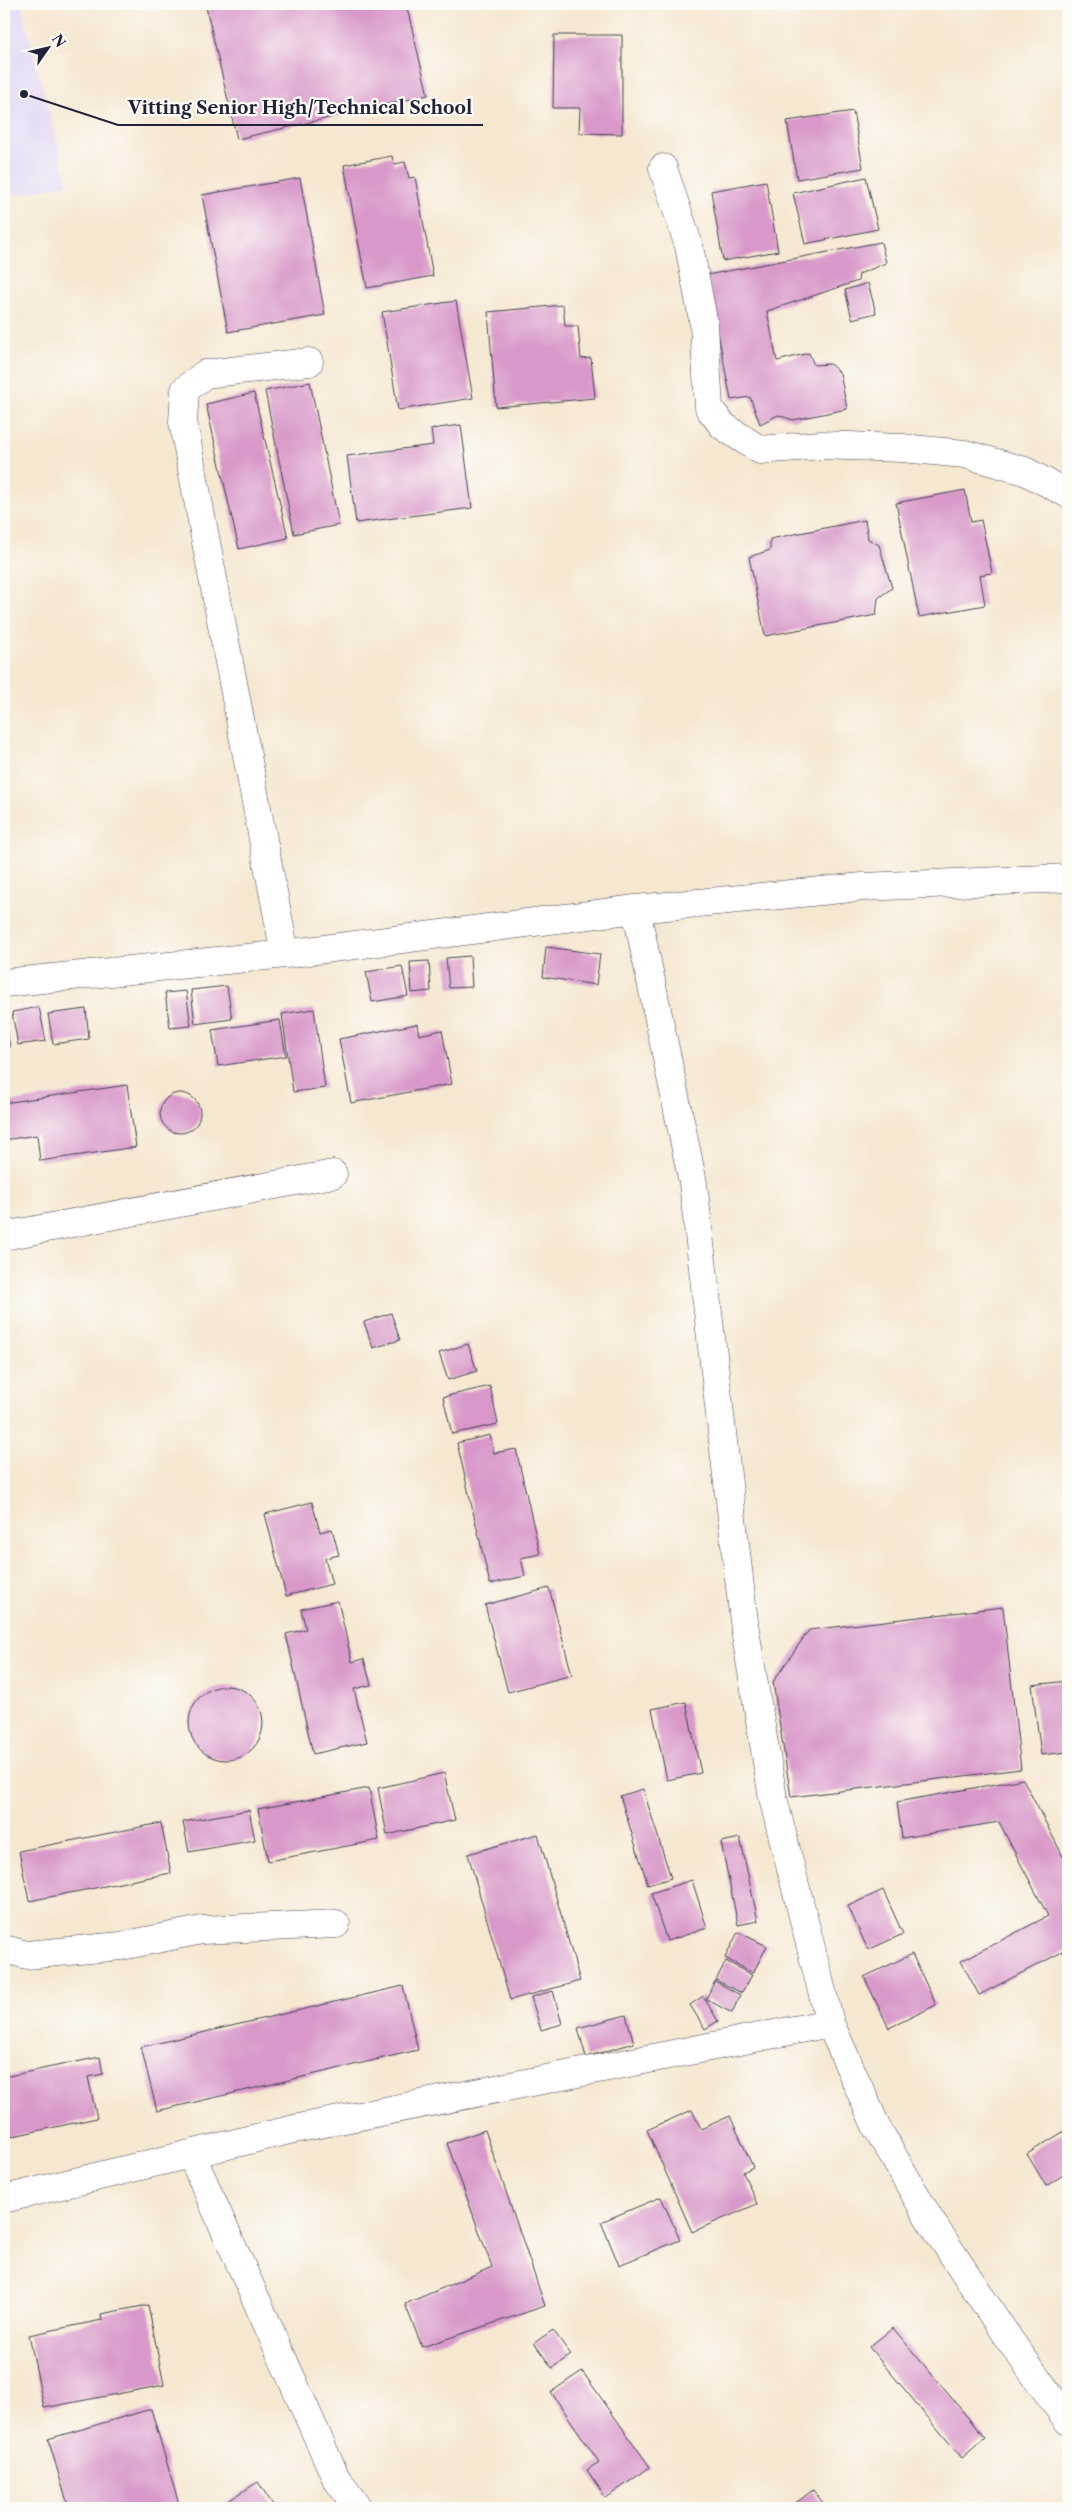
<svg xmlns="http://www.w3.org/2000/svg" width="1072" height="2512" font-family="'Libre Caslon Text',serif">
  <rect width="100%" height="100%" fill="#fdfcf7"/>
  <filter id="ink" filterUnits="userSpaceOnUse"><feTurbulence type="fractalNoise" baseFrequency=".02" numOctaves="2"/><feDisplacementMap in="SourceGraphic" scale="10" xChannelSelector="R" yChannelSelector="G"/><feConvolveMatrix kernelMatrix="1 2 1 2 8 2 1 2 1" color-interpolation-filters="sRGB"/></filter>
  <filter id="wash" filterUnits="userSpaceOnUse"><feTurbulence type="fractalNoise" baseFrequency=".0096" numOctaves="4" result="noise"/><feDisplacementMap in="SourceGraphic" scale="20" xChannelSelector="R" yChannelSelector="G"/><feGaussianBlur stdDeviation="1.12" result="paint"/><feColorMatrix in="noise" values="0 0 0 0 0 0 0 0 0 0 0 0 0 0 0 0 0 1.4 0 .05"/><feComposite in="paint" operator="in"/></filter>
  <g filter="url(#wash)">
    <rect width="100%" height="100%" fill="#f5e7d0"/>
    <path fill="#e1d4f4" d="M4 4H21L68 184 4 198Z"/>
    <g id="blocks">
      <path fill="#d898c9" d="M219 4H406L428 95 237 139 206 7Z
        M554 35H622V134L579 133 580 108H553Z
        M853 111 863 168 797 179 787 121Z
        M392 156 394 164 405 162 409 178 415 177 433 276 367 288 344 165Z
        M866 177 878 229 805 244 793 193Z
        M300 178 325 315 228 332 202 195Z
        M766 181 778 251 723 261 711 191Z
        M881 242 886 263 859 274 858 281 767 311 777 361 809 353 814 365 830 364 840 373 847 409 793 420 778 415 760 424 750 397 731 400 707 275Z
        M868 283 876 313 852 319 845 290Z
        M456 301 473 398 398 410 382 312Z
        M563 305 565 326H578L581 359 591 358 595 398 496 407 488 312Z
        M310 382 339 525 294 534 265 391Z
        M254 393 288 538 239 549 206 404Z
        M461 425 472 508 356 523 347 456 433 445 431 429Z
        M965 490 971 522 981 520 992 573 980 575 985 605 919 617 896 503Z
        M865 520 868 539 879 545 892 588 878 598 876 615 765 636 749 557 770 550V539Z
        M546 947 600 954 596 985 543 977Z
        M470 956 472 987 449 988 446 958Z
        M429 961 431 991 412 993 410 962Z
        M402 966 408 996 372 1002 366 972Z
        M227 986 232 1019 195 1024 191 990Z
        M186 991 191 1026 170 1028 165 993Z
        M39 1007 46 1041 18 1045 12 1012Z
        M86 1009 89 1039 53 1044 48 1014Z
        M314 1009 325 1088 293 1092 282 1014Z
        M4 1014 10 1048 4 1049Z
        M280 1020 286 1056 218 1066 212 1030Z
        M417 1024 419 1035 442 1030 452 1084 351 1103 339 1039Z
        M127 1085 136 1147 40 1161 37 1135 4 1140V1103Z
        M160 1113a20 20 0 1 1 40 0a20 20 0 1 1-40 0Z
        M391 1313 400 1340 373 1348 364 1322Z
        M468 1344 477 1371 448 1380 439 1353Z
        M490 1386 498 1424 452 1434 443 1397Z
        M490 1435 494 1453 516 1449 540 1554 521 1558 525 1576 490 1584 457 1443Z
        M312 1502 320 1532 332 1529 339 1555 325 1558 332 1584 286 1596 265 1514Z
        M549 1588 572 1675 508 1692 485 1605Z
        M338 1601 352 1662 364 1659 371 1685 354 1689 367 1742 313 1754 286 1634 306 1629 301 1609Z
        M1003 1607 1021 1769 791 1797 773 1682 809 1630Z
        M1068 1681V1752L1041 1755 1032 1685Z
        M189 1723a37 37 0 1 1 74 0a37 37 0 1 1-74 0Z
        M686 1702 701 1773 667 1780 652 1709Z
        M444 1773 455 1820 387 1835 378 1788Z
        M1023 1779 1068 1866V1949L979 1995 961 1961 1048 1916 999 1822 902 1838 897 1802Z
        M369 1788 379 1840 268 1861 258 1809Z
        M643 1789 671 1878 648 1885 620 1796Z
        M249 1810 255 1840 189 1852 183 1822Z
        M161 1823 171 1873 29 1901 19 1851Z
        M538 1834 580 1981 510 2000 468 1854Z
        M740 1838 758 1921 738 1925 721 1842Z
        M692 1880 707 1928 667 1941 651 1893Z
        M883 1890 903 1934 868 1950 848 1906Z
        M738 1932 767 1946 753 1973 725 1958Z
        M912 1954 936 2005 889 2028 864 1977Z
        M726 1961 752 1975 742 1993 716 1980Z
        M715 1981 740 1995 732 2013 706 1999Z
        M403 1986 418 2050 157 2111 141 2047Z
        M553 1991 562 2024 541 2030 531 1997Z
        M703 1996 718 2021 705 2029 690 2005Z
        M626 2015 634 2043 586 2057 578 2028Z
        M100 2057 103 2074 88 2077 97 2118 4 2138V2077Z
        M692 2110 701 2129 730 2116 753 2167 743 2172 757 2204 692 2232 647 2130Z
        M1068 2129V2172L1046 2186 1027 2154Z
        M485 2130 545 2306 422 2347 405 2304 492 2267 447 2143Z
        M661 2197 680 2240 619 2265 601 2222Z
        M148 2305 164 2385 44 2408 29 2335 102 2320 101 2314Z
        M893 2328 985 2438 962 2458 869 2347Z
        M553 2330 571 2355 552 2368 534 2343Z
        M582 2371 650 2467 606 2498 587 2470 599 2462 551 2392Z
        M151 2409 180 2508H69L48 2439Z
        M258 2482 275 2508H217Z
        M813 2490 827 2508H789Z"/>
    </g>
  </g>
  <g filter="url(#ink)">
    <use href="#blocks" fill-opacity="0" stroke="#424051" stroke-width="1"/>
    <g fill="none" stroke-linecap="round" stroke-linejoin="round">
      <g stroke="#424051" stroke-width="29">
        <path id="minor" d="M663 168 689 246 704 325 709 408 723 426 760 450 821 445 902 448 965 454 1025 471 1068 494
          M636 909 693 1183 745 1630 773 1798 830 2023 877 2128 930 2220 1006 2335 1068 2421
          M285 954 183 422 185 390 205 374 309 362
          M4 983 285 954 636 909 862 887 1068 878
          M4 1236 333 1174
          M4 1949 27 1955 121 1946 202 1930 336 1924
          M191 2154 336 2478 358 2508
          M4 2199 294 2129 830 2023"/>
      </g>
      <use href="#minor" stroke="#fff" stroke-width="28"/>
    </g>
  </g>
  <path fill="none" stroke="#22223b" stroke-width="2" d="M24 94L118 125H483"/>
  <circle fill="#22223b" stroke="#fdfcf7" stroke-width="2" cx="24" cy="94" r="5"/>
  <g font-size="18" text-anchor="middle" font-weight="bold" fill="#22223b" stroke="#fdfcf7" stroke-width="4.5" stroke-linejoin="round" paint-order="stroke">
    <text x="300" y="114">Vitting Senior High/Technical School</text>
  </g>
  <rect width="1072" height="2512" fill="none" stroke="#fdfcf7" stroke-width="20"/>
  <g transform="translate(48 48) rotate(56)" stroke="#fdfcf7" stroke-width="4" paint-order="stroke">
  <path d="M0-4L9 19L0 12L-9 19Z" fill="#22223b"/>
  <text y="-8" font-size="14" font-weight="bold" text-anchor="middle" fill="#22223b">N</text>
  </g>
</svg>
